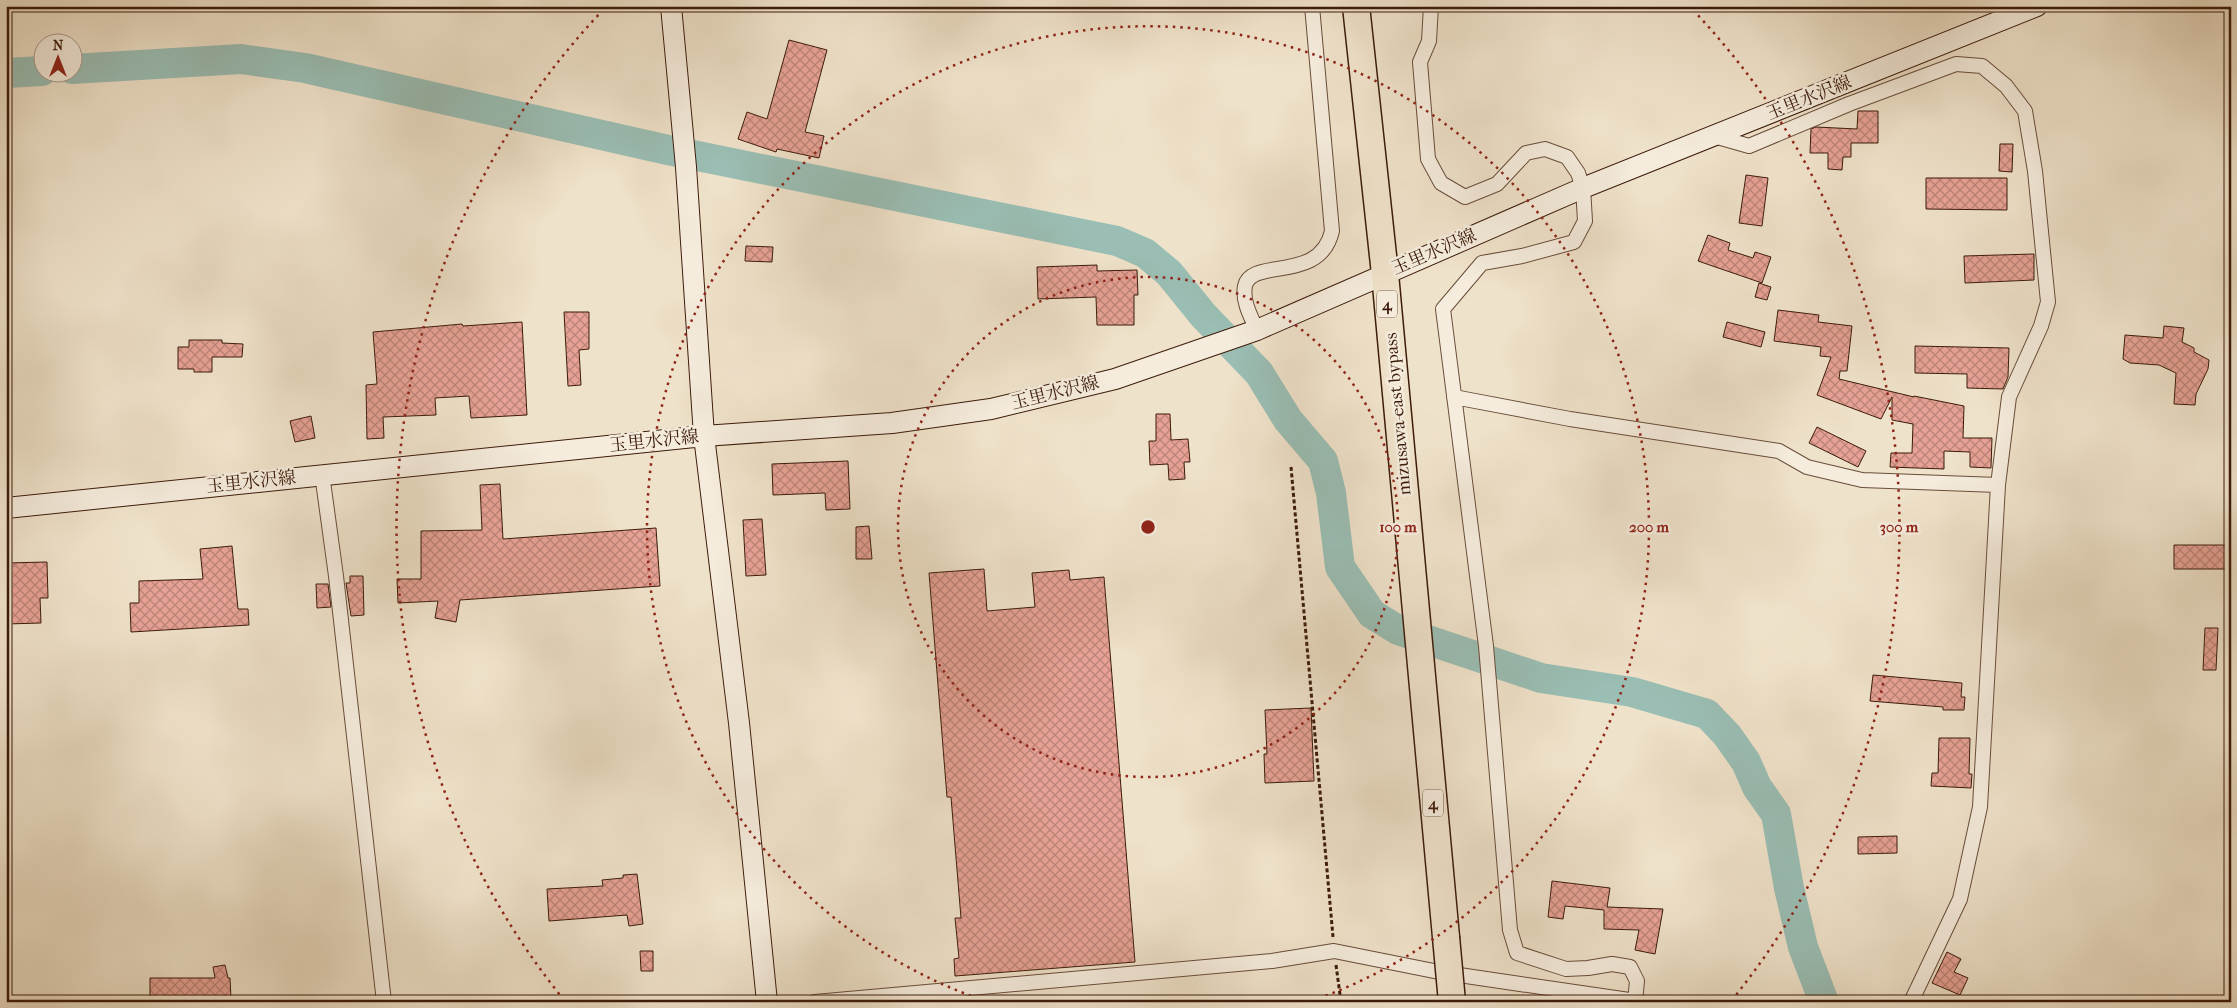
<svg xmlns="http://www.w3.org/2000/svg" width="2237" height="1008" font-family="'IM FELL French Canon','Noto Serif JP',serif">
  <defs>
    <pattern id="building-cross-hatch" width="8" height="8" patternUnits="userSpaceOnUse" patternTransform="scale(1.25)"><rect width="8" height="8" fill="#e7a295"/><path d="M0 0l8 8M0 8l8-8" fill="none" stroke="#bc8378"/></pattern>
  </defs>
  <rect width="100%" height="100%" fill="#efe2ca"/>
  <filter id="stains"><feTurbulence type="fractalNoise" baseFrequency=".004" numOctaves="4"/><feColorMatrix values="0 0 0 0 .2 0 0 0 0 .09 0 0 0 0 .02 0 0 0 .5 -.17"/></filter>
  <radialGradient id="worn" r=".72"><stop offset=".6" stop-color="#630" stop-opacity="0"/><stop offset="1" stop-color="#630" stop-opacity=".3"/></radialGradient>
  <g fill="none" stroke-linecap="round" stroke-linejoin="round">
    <path stroke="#9abeb4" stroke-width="30" d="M72 69 241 59 305 68 668 150 1117 241 1145 253 1169 273 1203 315 1259 373 1288 420 1323 461 1331 493 1340 567 1372 614 1398 630 1541 678 1632 692 1707 714 1727 735 1746 762 1757 787 1776 814 1789 888 1803 947 1824 1002
      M6 73 42 71"/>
  </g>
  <path fill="url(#building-cross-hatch)" stroke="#3c1b0a" d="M789 40 827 50 805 132 824 136 819 158 777 149 776 152 738 139 747 112 767 119Z
    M1858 111H1878V143H1851V157H1843L1842 170 1828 169V153H1810L1811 129 1816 127 1857 129Z
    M2000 144H2013L2012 172 1999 171Z
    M1746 175 1768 178 1762 226 1739 223Z
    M1926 178H2007V210L1926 209Z
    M1708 235 1730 243 1728 250 1753 258 1755 252 1771 257 1762 283 1698 261Z
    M746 246 773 247 772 262 745 261Z
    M2034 254V280L1965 283 1964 256Z
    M1097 265V271L1137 270 1138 295H1134V325H1097L1096 297 1038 299 1037 267Z
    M1759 283 1771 287 1767 300 1755 297Z
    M1778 310 1819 315 1818 322 1852 326 1847 371H1840L1839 379 1914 397V396L1964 406 1963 438H1992L1991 468 1970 467V452L1944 451V469L1890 467 1891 453H1912L1913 424 1892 420V397L1881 419 1817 395 1831 357 1820 356 1821 347 1774 341Z
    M564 312H589V349L579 350 581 385 568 386Z
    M522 322 527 415 471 418 469 396 435 398 436 415 383 417 384 438 367 439 366 385 377 384 373 332 462 324 463 326Z
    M1727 322 1765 332 1761 347 1723 337Z
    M2164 326 2184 328 2182 342 2194 348V352L2209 360 2208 369 2196 394 2195 405 2174 404 2176 373 2159 365 2130 363 2123 359 2125 335 2163 338Z
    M189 340H222V343L243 344 242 357H212V372H194V369H178V347H189Z
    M1915 346 2009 348 2008 377 2003 389 1967 388V374L1915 373Z
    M1156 414H1170L1171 440 1188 439 1190 462H1184L1185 479 1169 480 1168 464 1150 465 1149 441H1156Z
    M311 416 315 438 295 442 290 421Z
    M1817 427 1866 451 1858 467 1809 443Z
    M848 461 850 509 826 510 825 493 773 495 772 464Z
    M500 484 503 539 656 528 660 586 460 600 456 622 435 618 438 601 398 603 397 579H421V531L482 530 480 485Z
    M762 519 766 575 746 576 743 520Z
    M869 526 872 559H856V527Z
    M2174 545H2231V569H2174Z
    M232 546 238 609H248L249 625 131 632 130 603H139V581L203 579 200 549Z
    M47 562 48 598H40L41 623 6 624V563Z
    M984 569 987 611 1035 607 1032 573 1069 570 1070 580 1104 577 1135 962 955 976 954 959 959 958 955 918H961L951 797H947L929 573Z
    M350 576H363L364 615 351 616 346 583H350Z
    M316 584H328L331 607 317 608Z
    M2205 628H2218L2216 670H2203Z
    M1873 675 1962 683 1961 697H1965L1964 710H1943V707L1870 701Z
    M1311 708 1314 781 1265 783 1264 754H1267L1265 710Z
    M1939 738H1970L1969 774H1972L1971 788 1931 786 1932 773H1938Z
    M1897 836V853L1858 854V837Z
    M637 874 643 924 629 926 627 915 549 921 547 889 603 886 602 880 623 878V875Z
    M1552 881 1610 888 1607 907 1663 909 1655 954 1635 950 1639 930 1604 929V910L1565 906 1563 919 1548 917Z
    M640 951H653V971H641Z
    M1947 952 1961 959 1954 972 1968 978 1960 995 1932 983Z
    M225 965 228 978H230L231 999H150V978H215L213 967Z"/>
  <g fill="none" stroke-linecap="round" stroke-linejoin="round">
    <g stroke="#694d3a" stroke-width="16">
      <path id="street" d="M1431 6 1429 41 1420 62 1428 159 1441 183 1465 197 1497 184 1526 153 1545 149 1567 157 1578 173 1583 188 1585 221 1574 242 1522 256 1482 263 1443 309 1486 646 1510 930 1517 953 1566 969 1588 968 1612 964 1630 967 1637 981 1635 1002
        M1714 136 1749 146 1849 104 1956 64 1982 66 2006 86 2025 111 2035 171 2048 302 2041 326 2009 397 1998 485 1980 807 1960 899 1911 1002
        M1257 330C1251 317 1242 301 1245 286 1251 257 1320 284 1332 231L1312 6
        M1454 397 1570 419 1779 451 1807 467 1862 480 1998 485
        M322 474 336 576 384 1002
        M815 1002 1272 961 1334 951 1439 972 1636 1001"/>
    </g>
    <g stroke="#3c1b0a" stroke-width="22">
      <path id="secondary" d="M671 6 686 167 704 436 739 723 767 1002
        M6 508 704 436 892 423 991 409 1115 379 1257 330 1583 188 2037 6"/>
    </g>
    <g stroke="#3c1b0a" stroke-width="29">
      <path id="highway" d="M1356 6 1385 274 1446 937"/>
    </g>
    <path stroke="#3c1b0a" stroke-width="3" stroke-dasharray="4 2.5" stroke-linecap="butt" d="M1291 467 1333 937
      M1336 965 1341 1002"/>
    <use href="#street" stroke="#f5ecdd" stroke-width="14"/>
    <use href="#secondary" stroke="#f5ecdd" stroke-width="20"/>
    <use href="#highway" stroke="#efe2ca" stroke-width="26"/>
    <g stroke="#3c1b0a" stroke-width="29" stroke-linecap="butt">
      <path id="highway-bridge" d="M1446 937 1452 1002"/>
    </g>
    <use href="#highway-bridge" stroke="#efe2ca" stroke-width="26"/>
  </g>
  <g fill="none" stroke="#8f2418" stroke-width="2.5" stroke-dasharray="2.5 5">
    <circle cx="1148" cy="527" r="250"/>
    <path d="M985 1001A501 501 0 1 1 1311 1001"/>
    <path d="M564 1000A751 751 0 0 1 603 10M1693 10A751 751 0 0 1 1732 1000"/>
  </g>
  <g text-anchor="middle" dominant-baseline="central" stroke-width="5" stroke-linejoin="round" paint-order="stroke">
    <g fill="#f5ecdd" stroke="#745a49" stroke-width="1">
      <rect x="1377" y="290.5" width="20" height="27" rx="4"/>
      <rect x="1423" y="789.5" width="20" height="27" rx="4"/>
    </g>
    <g font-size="16" font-weight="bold" fill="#3c1b0a">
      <text x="1387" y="304">4</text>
      <text x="1433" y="803">4</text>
    </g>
    <g font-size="18" fill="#3c1b0a" stroke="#f5ecdd">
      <text transform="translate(1809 98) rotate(-22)">玉里水沢線</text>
      <text transform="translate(1434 252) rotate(-23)">玉里水沢線</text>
      <text transform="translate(1055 393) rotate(-14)">玉里水沢線</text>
      <text transform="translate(1398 414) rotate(-95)">mizusawa-east bypass</text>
      <text transform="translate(654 441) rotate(-6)">玉里水沢線</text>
      <text transform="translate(251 482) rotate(-6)">玉里水沢線</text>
    </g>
  </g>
  <circle cx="1148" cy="527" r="8" fill="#8f2418" stroke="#f5ecdd" stroke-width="2.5"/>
  <g font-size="15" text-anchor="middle" font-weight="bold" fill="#8f2418" stroke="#f5ecdd" stroke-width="5" stroke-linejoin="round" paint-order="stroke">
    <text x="1398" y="532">100 m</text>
    <text x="1649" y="532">200 m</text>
    <text x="1899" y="532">300 m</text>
  </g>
  <rect width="2237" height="1008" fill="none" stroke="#efe2ca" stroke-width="25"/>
  <rect x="8" y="8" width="2222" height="993" fill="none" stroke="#3c1b0a" stroke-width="2.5"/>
  <rect x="12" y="12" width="2212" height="983" fill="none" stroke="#3c1b0a"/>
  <g transform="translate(58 58)"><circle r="24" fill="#f5ecdd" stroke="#ab9889"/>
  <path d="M0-4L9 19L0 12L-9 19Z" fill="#8f2418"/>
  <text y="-8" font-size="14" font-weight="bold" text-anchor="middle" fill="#3c1b0a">N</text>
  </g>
  <rect width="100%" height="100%" filter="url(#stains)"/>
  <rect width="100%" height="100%" fill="url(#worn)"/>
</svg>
